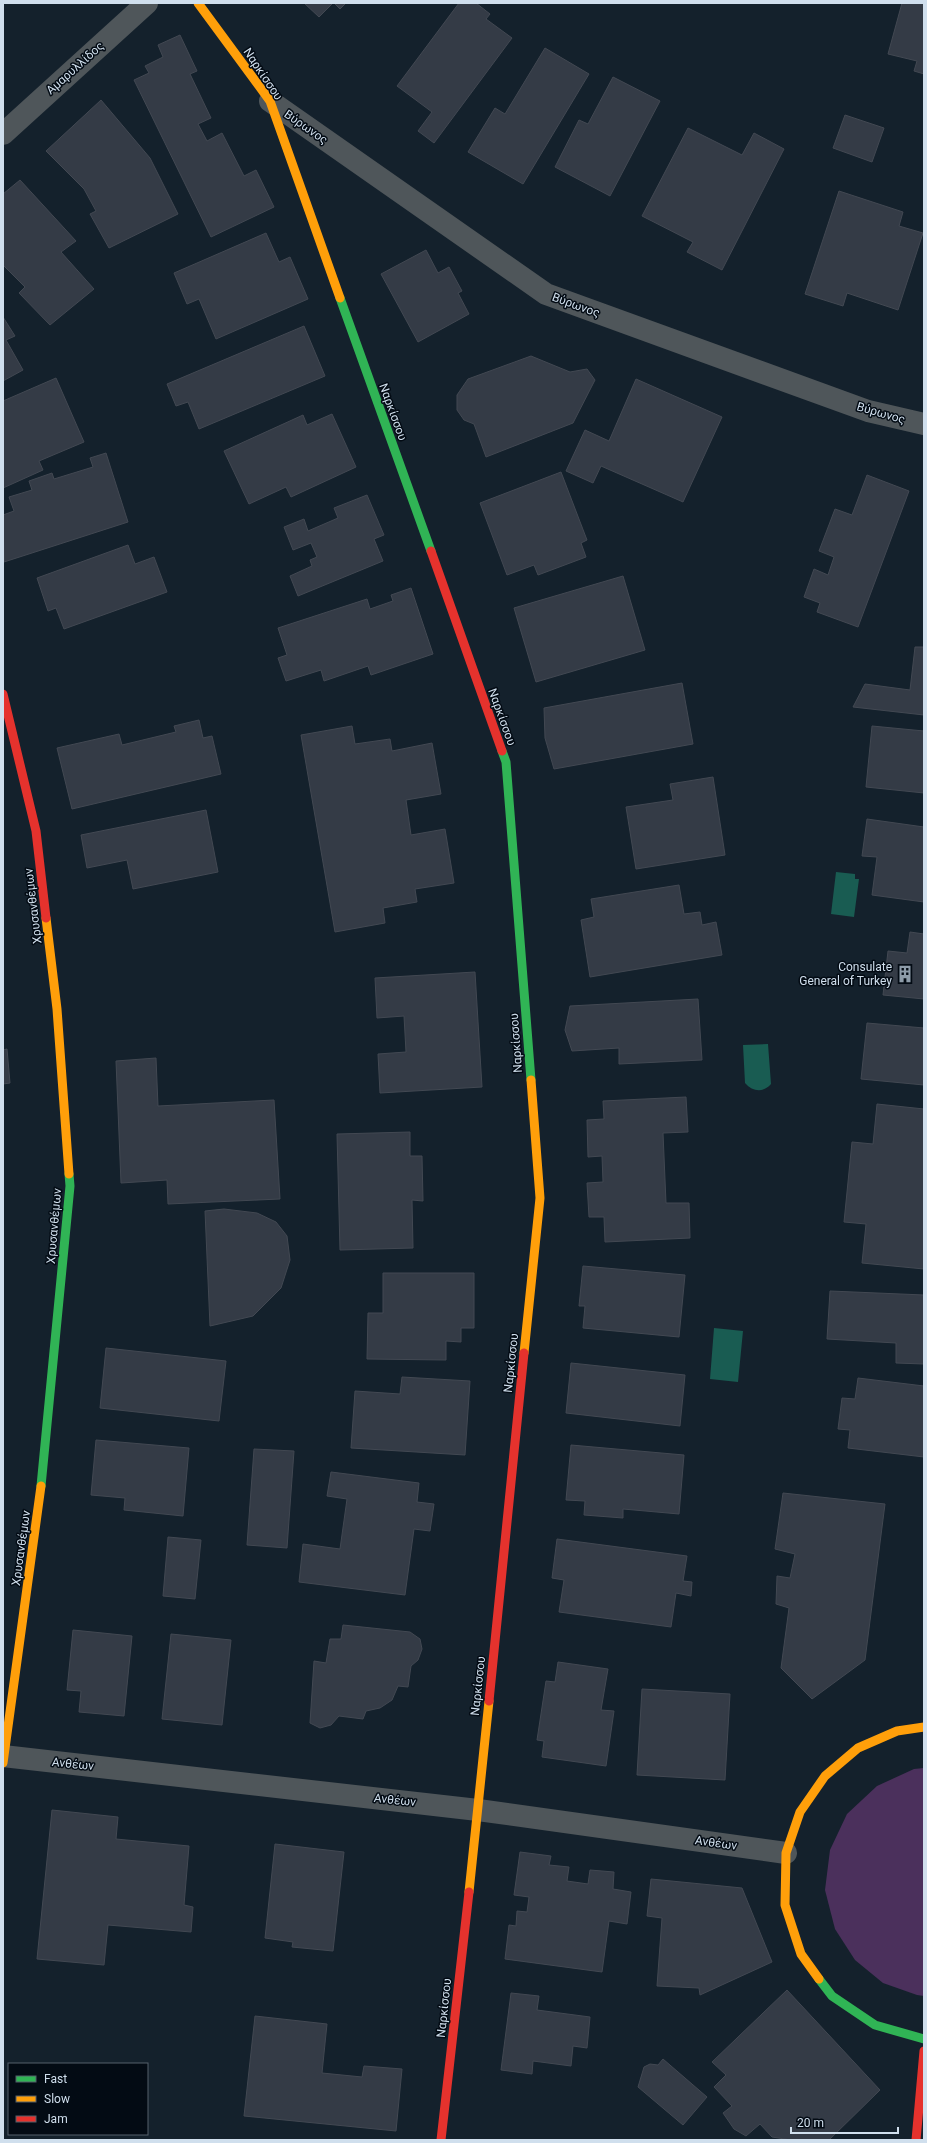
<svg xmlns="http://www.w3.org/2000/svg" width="927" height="2143" font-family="Roboto,sans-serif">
  <rect width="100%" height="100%" fill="#14212c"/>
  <path fill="#4b305c" d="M924 1768V1996L917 1995 883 1983 855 1960 835 1929 825 1890 830 1850 847 1814 877 1786 914 1769Z"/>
  <path fill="#195c52" d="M836 872 855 874V879H859L854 917 831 914Z
    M768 1044 771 1084C763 1093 753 1092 745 1083L743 1045Z
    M714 1328 743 1331 738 1382 710 1379Z"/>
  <path fill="#343b46" stroke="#424852" d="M304 3H333L319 17Z
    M334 3H346L340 9Z
    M459 3H476L490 14 486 19 512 38 434 143 418 131 432 112 397 86Z
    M902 3H924V74L914 71 917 61 888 54Z
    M180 35 197 71 190 74 211 118 198 124 207 141 222 133 244 176 256 170 274 207 211 237 134 80 149 73 145 66 163 57 158 45Z
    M545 48 589 74 523 184 468 152 495 108 505 114Z
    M613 77 660 101 610 196 555 167 579 120 588 124Z
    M101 100 150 158 178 214 109 248 90 214 96 211 84 189 46 151Z
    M845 115 884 128 872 162 833 148Z
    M688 128 742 155 754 133 784 149 722 270 687 252 693 242 642 216Z
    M20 180 76 241 61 252 94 289 50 325 19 293 25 287 3 265V194Z
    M839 191 903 212 899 226 923 233 898 310 847 293 843 306 805 294Z
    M266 233 279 262 290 257 308 299 216 339 199 299 187 304 174 273Z
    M426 250 438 273 449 267 462 291 458 293 469 314 418 342 381 274Z
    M3 317 15 336 6 340 23 370 3 381Z
    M304 326 325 376 199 429 188 402 176 406 167 384Z
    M531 356 570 372 587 369 595 380 573 423 486 457 474 424 464 420 457 410V395L468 379Z
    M56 378 84 442 39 461 43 470 3 488V401Z
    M636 379 722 417 683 502 601 466 593 483 566 471 585 430 609 441Z
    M332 414 356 467 291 497 286 487 249 504 224 451 303 415 307 425Z
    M106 453 128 522 4 562 3 515 14 511 9 497 32 490 29 481 52 473 54 479 93 467 90 458Z
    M561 472 587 540 581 543 586 557 538 575 534 565 507 575 480 503Z
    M867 475 909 491 858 627 817 612 820 603 804 597 814 569 828 575 834 557 819 551 835 509 852 515Z
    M367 495 384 535 374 539 383 561 298 596 290 576 312 566 310 560 317 557 311 543 293 550 284 527 304 519 308 531 338 518 334 508Z
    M128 545 135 564 154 557 167 592 64 629 56 608 48 611 37 578Z
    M623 576 645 650 536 682 514 608Z
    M411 588 433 654 371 675 368 666 324 681 321 670 286 681 278 658 287 655 278 628 367 599 370 609 393 601 391 595Z
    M915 647H924V715L853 707 865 684 910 690Z
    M682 683 693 744 554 769 545 738 544 708Z
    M199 720 203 738 212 736 221 774 72 809 57 748 119 734 122 745 176 732 174 726Z
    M352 726 355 744 390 739 392 751 432 743 441 794 406 800 411 835 445 829 454 883 415 889 417 902 383 908 385 923 335 932 301 735Z
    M872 726 924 731V793L866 787Z
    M713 777 725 855 636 869 626 807 673 800 670 784Z
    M206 810 218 872 133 889 127 860 87 868 81 835Z
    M867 819 924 827V902L872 895 877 857 862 856Z
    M679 885 684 914 700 912 702 925 716 922 722 955 590 977 581 920 594 917 591 899Z
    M910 932 924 934V999L883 995 888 951 907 953Z
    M475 972 482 1087 380 1093 378 1054 406 1052 404 1016 377 1018 375 978Z
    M698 999 702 1060 619 1064V1048L572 1051 565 1030 570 1006Z
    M867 1023 924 1028V1085L861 1079Z
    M7 1049 10 1083 3 1084V1050Z
    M156 1058 158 1106 274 1100 280 1199 168 1204 167 1180 121 1183 116 1061Z
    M686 1097 688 1132 663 1133 666 1203H689L690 1238 605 1242 604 1217H589L587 1183 603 1182 602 1156 588 1157 587 1120 604 1119 603 1101Z
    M877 1104 924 1109V1269L862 1263 866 1224 844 1222 852 1142 873 1144Z
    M410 1132V1156H422L423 1201 412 1200 413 1248 340 1250 337 1134Z
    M224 1209 257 1213 276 1222 287 1236 290 1260 281 1288 253 1316 210 1326 205 1211Z
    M583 1266 685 1275 679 1337 583 1328 585 1306H579Z
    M383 1273H474V1328H461V1342L446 1341V1360L367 1359 368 1313H383Z
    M830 1291 924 1295V1364L896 1363V1343L827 1339Z
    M106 1348 226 1361 219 1421 100 1408Z
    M571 1363 685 1375 680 1426 566 1413Z
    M402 1377 470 1381 465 1455 351 1448 355 1391 400 1394Z
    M858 1378 924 1386V1457L848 1448 850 1430 838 1429 842 1398 855 1399Z
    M96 1440 189 1448 183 1516 124 1510 125 1498 91 1495Z
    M571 1445 684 1455 679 1514 623 1509V1518L584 1515 585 1501 566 1500Z
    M254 1449 294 1451 287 1548 247 1545Z
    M331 1472 419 1483 417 1502 434 1504 430 1531 414 1529 405 1595 299 1582 303 1544 340 1549 347 1499 327 1496Z
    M783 1493 885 1504 865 1660 812 1699 781 1668 789 1608 776 1604 777 1576 790 1578 795 1554 775 1549Z
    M168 1537 201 1540 195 1599 163 1596Z
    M557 1539 687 1556 683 1581 692 1582 691 1596 676 1593 671 1627 559 1612 564 1580 552 1578Z
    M343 1625 410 1632 420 1639 422 1649 418 1660 411 1666 408 1687 398 1686 392 1700 380 1708 366 1711 363 1719 339 1716 331 1725 320 1728 310 1723 314 1661 326 1663 330 1639H341Z
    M73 1630 132 1636 124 1716 79 1712 81 1691 67 1690Z
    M171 1634 231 1640 222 1725 162 1719Z
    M558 1662 608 1669 601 1710 614 1711 606 1766 542 1757 544 1741 537 1740 546 1681 555 1682Z
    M642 1689 730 1694 725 1780 637 1775Z
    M52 1810 118 1817 116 1839 189 1846 184 1905 193 1907 191 1932 108 1925 104 1965 37 1959Z
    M275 1844 344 1852 333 1951 292 1947 293 1942 265 1938Z
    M520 1852 551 1856 549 1865 569 1867 567 1881 588 1884 590 1870 614 1872 613 1889 631 1892 627 1924 609 1921 602 1972 505 1959 509 1925 516 1926 517 1911 527 1912 529 1897 514 1895Z
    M651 1879 742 1888 772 1962 700 1995 699 1988 657 1986 662 1918 647 1916Z
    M787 1990 880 2090 829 2140H791L772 2137 760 2124 746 2136 734 2129 723 2113 732 2106 714 2087 726 2075 712 2062Z
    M511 1993 539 1996 537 2010 590 2017 587 2048 573 2046 571 2066 533 2061 532 2074 501 2070Z
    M255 2016 327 2024 322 2073 362 2077 364 2066 402 2069 396 2131 244 2116Z
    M663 2059 707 2097 683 2125 638 2087 644 2067 650 2064 658 2065Z"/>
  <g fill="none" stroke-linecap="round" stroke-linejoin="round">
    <path stroke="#4f565a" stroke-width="22" d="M270 101 546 294 868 411 924 424
      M3 134 147 3
      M3 1756 478 1810 786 1853"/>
    <path stroke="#30b455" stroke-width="9" d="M340 298 431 551
      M502 751 506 762 531 1080
      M41 1486 70 1186 69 1174
      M819 1979 832 1996 875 2025 924 2039"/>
    <path stroke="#ff9f0a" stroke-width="9" d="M198 3 270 101 340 298
      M46 918 57 1009 69 1174
      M524 1353 540 1198 531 1080
      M3 1763 41 1486
      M469 1892 489 1701
      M819 1979 801 1954 785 1905 786 1853 800 1812 825 1776 858 1748 897 1731 924 1727"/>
    <path stroke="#e5322d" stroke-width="9" d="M431 551 502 751
      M3 694 36 831 46 918
      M489 1701 524 1353
      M441 2140 469 1892
      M916 2140 924 2051"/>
  </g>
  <defs>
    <g id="building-bare" transform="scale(1.38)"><path d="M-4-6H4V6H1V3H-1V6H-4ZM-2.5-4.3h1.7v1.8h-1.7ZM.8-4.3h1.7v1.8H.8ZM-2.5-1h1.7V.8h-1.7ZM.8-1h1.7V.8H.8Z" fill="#8e9ca9" stroke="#030b14" stroke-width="2.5" paint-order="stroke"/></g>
  </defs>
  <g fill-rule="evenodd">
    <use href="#building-bare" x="905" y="974"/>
  </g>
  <g text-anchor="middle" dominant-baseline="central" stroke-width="3" stroke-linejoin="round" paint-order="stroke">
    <g font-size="12" fill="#d0dfed" stroke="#030b14">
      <text transform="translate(75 68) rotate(-42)">Αμαρυλλίδος</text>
      <text transform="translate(263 74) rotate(56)">Ναρκίσσου</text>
      <text transform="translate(306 127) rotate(35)">Βύρωνος</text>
      <text transform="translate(576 305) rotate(20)">Βύρωνος</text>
      <text transform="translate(393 412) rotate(70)">Ναρκίσσου</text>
      <text transform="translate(881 413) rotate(16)">Βύρωνος</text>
      <text transform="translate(502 717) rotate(70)">Ναρκίσσου</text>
      <text transform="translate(33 906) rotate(-97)">Χρυσανθέμων</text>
      <text transform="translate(516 1043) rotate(-94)">Ναρκίσσου</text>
      <text transform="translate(54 1226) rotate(-85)">Χρυσανθέμων</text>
      <text transform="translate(511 1363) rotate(-84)">Ναρκίσσου</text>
      <text transform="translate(21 1548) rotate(-82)">Χρυσανθέμων</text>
      <text transform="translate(478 1686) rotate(-84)">Ναρκίσσου</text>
      <text transform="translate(73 1764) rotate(6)">Ανθέων</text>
      <text transform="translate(395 1800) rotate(6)">Ανθέων</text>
      <text transform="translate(716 1843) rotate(8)">Ανθέων</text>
      <text transform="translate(444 2008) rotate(-84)">Ναρκίσσου</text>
    </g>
    <g font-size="12" fill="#d0dfed" stroke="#030b14" text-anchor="end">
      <text x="892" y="967">Consulate<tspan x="892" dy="14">General of Turkey</tspan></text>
    </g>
  </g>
  <rect width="927" height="2143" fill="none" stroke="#d0dfed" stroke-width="8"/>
  <rect x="8" y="2063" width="140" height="72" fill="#030b14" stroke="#55606b"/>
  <rect x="16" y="2076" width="20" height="6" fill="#30b455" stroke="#55606b"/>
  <text x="44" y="2083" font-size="12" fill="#d0dfed">Fast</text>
  <rect x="16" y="2096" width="20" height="6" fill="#ff9f0a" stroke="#55606b"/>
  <text x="44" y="2103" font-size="12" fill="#d0dfed">Slow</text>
  <rect x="16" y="2116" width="20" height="6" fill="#e5322d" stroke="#55606b"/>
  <text x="44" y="2123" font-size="12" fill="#d0dfed">Jam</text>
  <path d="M791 2127v6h107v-6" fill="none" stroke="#d0dfed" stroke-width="2"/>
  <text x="797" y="2127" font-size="12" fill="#d0dfed" stroke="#030b14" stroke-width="3" paint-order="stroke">20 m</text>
</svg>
